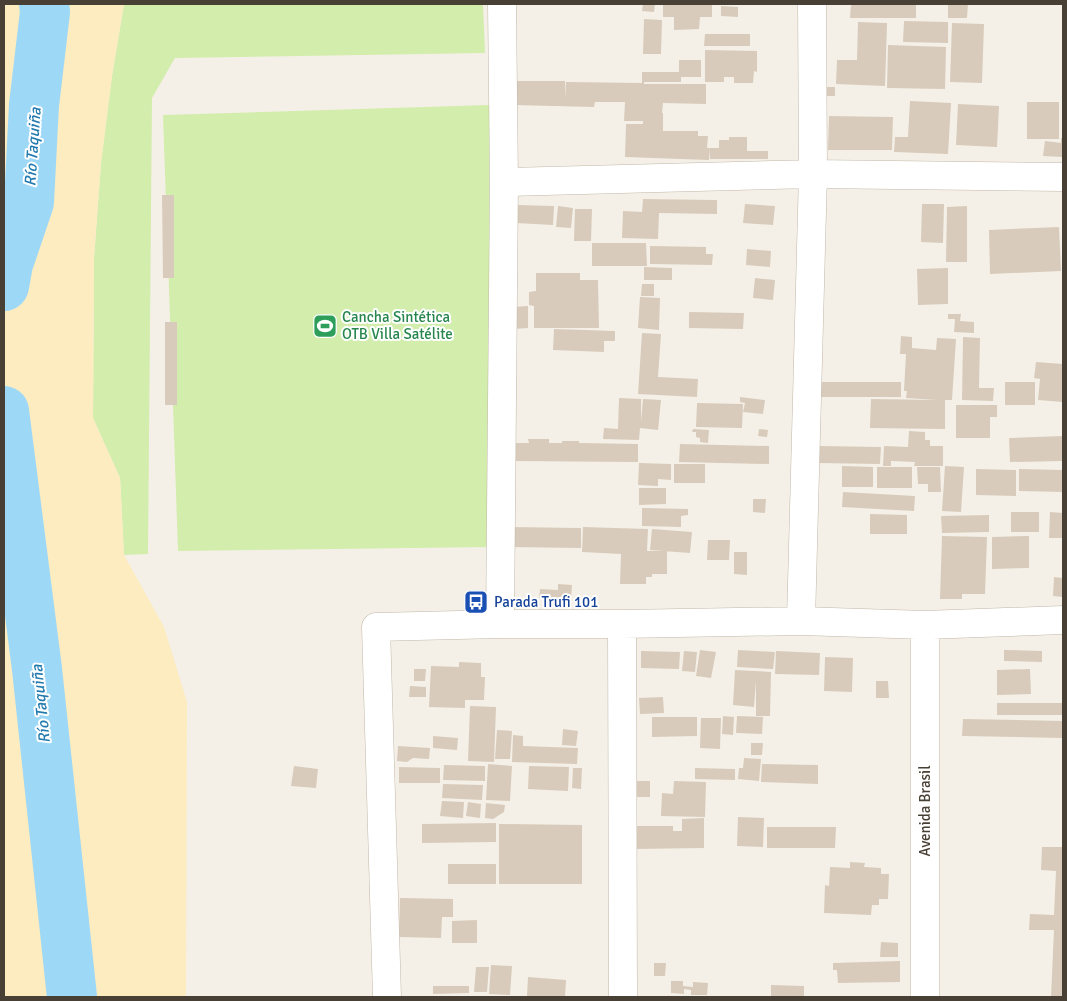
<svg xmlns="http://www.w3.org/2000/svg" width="1067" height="1001" font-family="Signika,sans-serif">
  <rect width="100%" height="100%" fill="#f5f0e7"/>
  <path fill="#d3edac" d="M124 4H483L485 53 175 58 152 98 148 554 124 555 120 478 93 418 94 258 101 163 112 76Z
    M489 105 490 547 178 551 163 115Z"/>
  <path fill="#fcecbf" d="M4 4H124L112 76 101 163 94 258 93 418 120 478 124 555 164 627 187 702 186 997H4Z"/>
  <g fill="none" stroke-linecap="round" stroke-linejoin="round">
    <path stroke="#9ed8f7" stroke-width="50" d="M4 286 8 264 29 202 34 105 45 12 44 4
      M4 411 37 669 72 997"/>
  </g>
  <path fill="#d8cbbb" d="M643 4H655L654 12 642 11Z
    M663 4H712V17H700L699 29 674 30V17H663Z
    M851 4H916V18H850Z
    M948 4H968L967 18H948Z
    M721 6 738 7V17L721 16Z
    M644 19 662 20 661 54H643Z
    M904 21 948 22V43L903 42Z
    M858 22 887 23 885 86 836 84 837 60H857Z
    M952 23 984 24 982 83 950 82Z
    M705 34H750V46H704Z
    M888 45 946 47 945 89 887 88Z
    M705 50 757 51V72L754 71 753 83H734V77H724V82H705Z
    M679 60H701V77H681V82H644V84H706V104L663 103 662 113H663V131H698V136H708L707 148H710L709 160 625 157 626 124H643V121H624L625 102H595L594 107 513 105 514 81H565V98L566 82 642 83V72H679Z
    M822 87H835V96H822Z
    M910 101 951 103 948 154 894 152 895 137H908Z
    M1027 102H1059V139H1027Z
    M958 104 999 106 997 147 956 145Z
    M829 116 893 117 892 150H828Z
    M729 137H747V151H768V159H710V148H719V140H729Z
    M1061 138H1063V157L1043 156 1045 141 1061 143Z
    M162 195H174V278H163Z
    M643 199 717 200V214L659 213 658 239 622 238 623 211 642 212Z
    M745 204 775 206 773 225 743 223Z
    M922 204H944L943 243 921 242Z
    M517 205 554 206 553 225 516 223Z
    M558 206 573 208 571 228 556 227Z
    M967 206V262H946L947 207Z
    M575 209H592L591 241H574Z
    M1059 227 1061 271 990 274 989 230Z
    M592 243H646L647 266H592Z
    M650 246 706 247V254H713L712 265 650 264Z
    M747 249 771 251 770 267 746 265Z
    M644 267 672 268V280H644Z
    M948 268V304L918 305 917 269Z
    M536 273H580V280H598L599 328H534V306L529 305V292L536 291Z
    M755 278 775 280 773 300 753 298Z
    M642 284H654V296H641Z
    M640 297 660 298 659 330 638 328Z
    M528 306V328L514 329 513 307Z
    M689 312 744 313 743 329 689 328Z
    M948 314H961L960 321 974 322V333L954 332 955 319H948Z
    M165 322H177V405H165Z
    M554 329 615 331V341H604V352L553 350Z
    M642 333 661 334 658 377 698 379 697 397 638 394Z
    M901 336 912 337V348L936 350 937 338 956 339 952 400H945V429L870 428 871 399 938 400 906 398 907 391H904L906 354H900Z
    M963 337 980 338 979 388H994L993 401 962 400Z
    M1036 362 1063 364V402L1038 400 1040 379 1034 378Z
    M820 382H901V397H820Z
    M1005 382H1035V405H1005Z
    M740 397 765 400 763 414 743 412 745 403 740 402Z
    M619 398 641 399V421L643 399 661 400 658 430 640 428 639 440 603 439 604 428 618 429Z
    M697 403 743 404 742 428 696 427Z
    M956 405H997V417H990V438H956Z
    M693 429 709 430 708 443 700 442V438L696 437V432H692Z
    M759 429 768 430 767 437 758 436Z
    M909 431 925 432V440H930V446H943V466H914L915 462 891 461V466H883L884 446 908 447Z
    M1063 436V461L1010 462 1009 438Z
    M528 439H549V443H562V441H579V443L638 444V462L510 461 509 443H529Z
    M680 444 769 446V464L679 462Z
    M819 446 881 447 880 464 818 463Z
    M639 463 671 464V480L658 479V486L638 485Z
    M674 464H705V483H674Z
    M842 466 873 467V487H842Z
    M945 466 964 467 961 512 942 511Z
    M877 467H912V488H877Z
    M917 467H940L941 492H928V484H918Z
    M976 469 1016 470V496L976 495Z
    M1019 469 1063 470V492L1019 491Z
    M639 488H666V504L639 505Z
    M843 492 915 496 914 511 842 507Z
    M753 499H766L765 513 753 512Z
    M642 508 688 509V515L681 516V527L642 526Z
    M1011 512H1039V532H1011Z
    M1050 512 1063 513V538H1049Z
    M870 514 907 515V534H870Z
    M989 515V532L942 533 941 516Z
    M510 527 581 528V548L510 547Z
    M583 527 648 529 647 551H667V574H652V577H646V584H620L621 554 582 552Z
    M652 529 692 532 690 553 650 550Z
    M942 536 987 537 985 594H962V599H940Z
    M1029 536V568L992 569V537Z
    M708 540H730L729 560H707Z
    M734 552H747V575L734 574Z
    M1054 577 1063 578V597L1053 596Z
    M558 584 572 585 571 600 539 598 540 589 558 590Z
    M700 650 716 652 711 678 696 676Z
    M738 650 775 652 773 669 737 667Z
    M1004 650 1042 651V662L1004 661Z
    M641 651 680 652 679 669 641 668Z
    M684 651 697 652 695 672 682 671Z
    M776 651 820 653 819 675 775 674Z
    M825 657 853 658 852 692 824 691Z
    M459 662 481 663V677H485L484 700H465V708L429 707 431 666 459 667Z
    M414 669H426L425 681H414Z
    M1030 669 1031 694 997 695V670Z
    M735 670 771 672 770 716H756V681L754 707 733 705Z
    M876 681H888L889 698H876Z
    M410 686 426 687V697H409Z
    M663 697 664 713 640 714 639 698Z
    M997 703H1063V715H997Z
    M470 706 496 707 494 762 468 761Z
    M723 716 734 717 733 735 722 734Z
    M737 716 763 717 762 734 736 733Z
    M652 717H697V736L652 737Z
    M701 718H721L720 749 700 748Z
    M963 719 1063 721V738L962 736Z
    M563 729 578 731 576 746 562 745Z
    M497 730 512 731 510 759H495Z
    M513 735 523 736V746L578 748 577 764 512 762Z
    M433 736 458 738 457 750 433 748Z
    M751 743H763L762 755H751Z
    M398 746 430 748 429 759 413 758 407 762 397 761Z
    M744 758 761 759 759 781 738 779 739 768H743Z
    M488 764 512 766 510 801 486 800Z
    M762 764 818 765V784L761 782Z
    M444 765 485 766V781L443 780Z
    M294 766 318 769 316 788 291 786Z
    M529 766 569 767 568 791 528 789Z
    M399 767 440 768V783H399Z
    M573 768H582L581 789 572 788Z
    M695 768 735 769V780L695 779Z
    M630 781H650V797H629Z
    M674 781 706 782 705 817 661 816 662 793 673 794Z
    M443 784 483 785 482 800 442 798Z
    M442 801 464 802 463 818 440 816Z
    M468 802 481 804 480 818 466 816Z
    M486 803 505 805 504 812 493 819 485 818Z
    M738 817 764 818 763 847 737 846Z
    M704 818V848L634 849 633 826H673V831H682V819Z
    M496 823V842L422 843V824Z
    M499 824 582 825V884H499Z
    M767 827H836L835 848H767Z
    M1042 847H1063V997H1051L1054 930H1029L1030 914 1054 915 1056 871 1041 870Z
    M850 862 865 863 864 867 881 868V874H889L888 899H879V905H872L871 915 824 913 825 885 829 886 830 867 850 868Z
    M448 864H496V884H448Z
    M400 898 453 899V917H442L441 938 399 937Z
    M477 920V943H452V921Z
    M881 942 898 943V957H880Z
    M900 961V982L838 983 837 970H833V963Z
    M654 963H666L665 976H654Z
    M491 965 512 966 510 995 489 994Z
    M476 967H489L487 992H474Z
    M528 977 566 980 565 997 527 996Z
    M671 981H683V986L693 987V982L708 983 707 995H691V990L684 989V994L671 993Z
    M771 985 804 986V997H771Z
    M433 986H469V993L433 994Z"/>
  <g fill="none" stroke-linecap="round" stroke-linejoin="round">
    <g stroke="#c1b7a8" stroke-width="29">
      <path id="minor" d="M504 182 813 174 1063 177
        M801 621 813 174 812 4
        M500 624 504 182 502 4
        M622 624 623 997
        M925 625V997
        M387 997 376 627 500 624H622L801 621 925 625 1063 620"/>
    </g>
    <use href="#minor" stroke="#fff" stroke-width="28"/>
  </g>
  <defs>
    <g id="stadium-square" transform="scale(1.25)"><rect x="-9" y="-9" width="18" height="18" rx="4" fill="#2e9e5b" stroke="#fff"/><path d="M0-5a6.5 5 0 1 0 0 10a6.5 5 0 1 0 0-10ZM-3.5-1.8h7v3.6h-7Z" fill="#fff"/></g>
    <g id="bus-square" transform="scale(1.25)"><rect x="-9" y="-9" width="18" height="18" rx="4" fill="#1a4fb4" stroke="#fff"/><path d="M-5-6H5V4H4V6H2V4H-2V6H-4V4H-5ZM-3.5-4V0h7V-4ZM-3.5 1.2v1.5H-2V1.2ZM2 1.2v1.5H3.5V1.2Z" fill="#fff"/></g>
  </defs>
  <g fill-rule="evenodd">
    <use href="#stadium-square" x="325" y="326"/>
    <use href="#bus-square" x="476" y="602"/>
  </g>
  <g text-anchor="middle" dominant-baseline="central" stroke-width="4" stroke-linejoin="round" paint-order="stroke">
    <g font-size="15" fill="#27864d" stroke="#fff" text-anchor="start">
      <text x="342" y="317">Cancha Sintética<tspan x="342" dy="17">OTB Villa Satélite</tspan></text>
    </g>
    <g font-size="15" fill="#164399" stroke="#fff" text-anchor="start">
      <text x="494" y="602">Parada Trufi 101</text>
    </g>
    <g font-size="15" fill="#494035" stroke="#fff">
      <text transform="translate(925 811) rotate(-90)">Avenida Brasil</text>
    </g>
    <g font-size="16" font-style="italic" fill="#227aae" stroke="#fff">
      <text transform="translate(33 147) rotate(-86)">Río Taquiña</text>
      <text transform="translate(41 704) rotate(-96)">Río Taquiña</text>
    </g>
  </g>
  <rect width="1067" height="1001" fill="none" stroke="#494035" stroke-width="10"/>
</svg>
